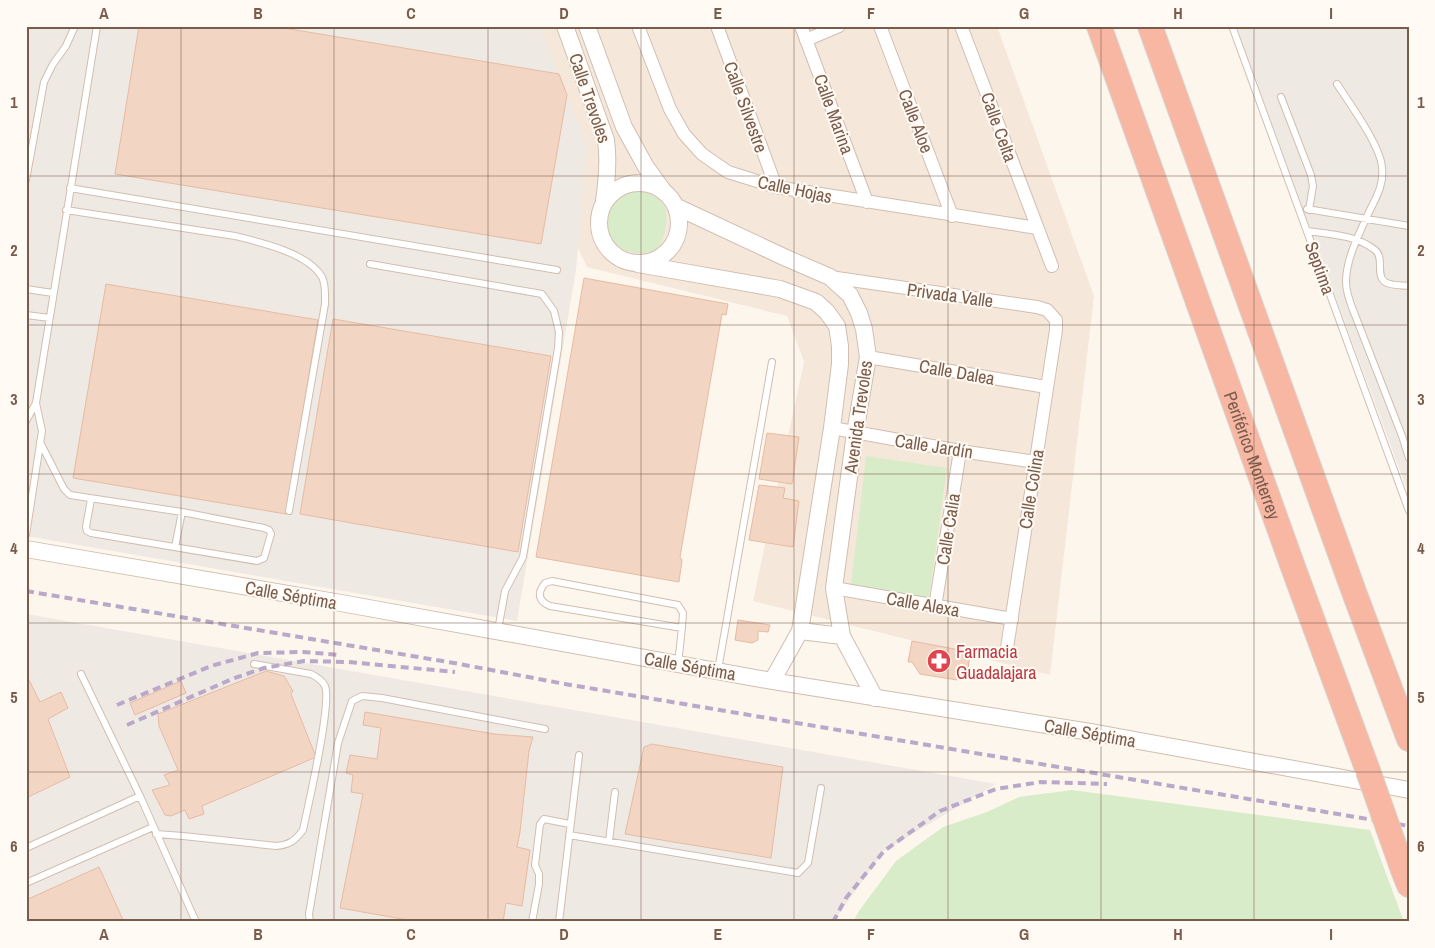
<svg xmlns="http://www.w3.org/2000/svg" width="1435" height="948" font-family="'Archivo Narrow',sans-serif">
  <rect width="100%" height="100%" fill="#fdf6ec"/>
  <path fill="#f5e8da" d="M538 26H997L1094 296 1050 675 753 601 804 362 787 316 587 267 570 232Z"/>
  <path fill="#efe9e4" d="M26 26H540L587 147 576 270 517 621 26 536Z
    M1235 26H1409V495Z
    M26 614 996 784 884 851 833 922H26Z"/>
  <path fill="#d8ecc9" d="M638 191C644 192 651 194 656 197 658 199 662 203 664 206 670 215 665 243 656 249 641 258 621 252 611 239 602 226 610 202 623 195 627 193 634 192 638 191Z
    M866 456 947 468 929 598 851 585Z
    M1072 790 1370 830 1404 922H853L859 911 896 861 943 827 987 812 1019 797Z"/>
  <path fill="#f3d5c3" stroke="#e6bba3" d="M139 26H272L559 74 567 95 541 244 115 174Z
    M584 278 728 304 726 315 722 314 680 557 682 560 679 582 536 557Z
    M106 284 318 320 286 514 73 478Z
    M333 319 551 356 518 552 300 514Z
    M767 433 799 437 792 484 759 479Z
    M759 485 785 488 783 498 799 501 793 547 749 540Z
    M738 620 770 625 768 632 758 631V640L752 643 735 640Z
    M912 641 970 652 967 679 957 676V680L920 674 912 662H908Z
    M266 671 284 676 293 691 291 694 316 757 202 806 204 814 189 819 185 810 171 816 165 815 152 790 170 785 164 775 178 770 159 726 158 714Z
    M26 674 40 702 61 692 68 708 48 719 70 777 26 798Z
    M181 681 186 693 135 715 130 703Z
    M365 712 494 734 533 737 529 751 520 832 517 847 530 850 522 906 506 903 503 922H419L340 908 363 794 351 792 353 775 346 773 350 755 377 759 381 728 363 725Z
    M652 744 783 767 771 858 625 834 644 747Z
    M99 867 124 922H26V900Z"/>
  <g fill="none" stroke-linecap="round" stroke-linejoin="round">
    <g stroke="#d1beb0" stroke-width="8">
      <path id="service" d="M1232 26 1409 511
        M1337 84C1350 104 1380 145 1382 167 1384 184 1377 196 1370 210 1360 232 1346 258 1346 282 1346 294 1351 305 1355 315L1402 436 1409 458
        M1281 97 1311 175 1313 186 1309 210
        M26 180 44 82 53 64 66 46 75 26
        M70 188 557 270
        M1307 209 1409 226
        M66 210 235 236C260 242 308 253 322 277 326 285 325 295 325 304L289 511
        M1307 231C1329 234 1356 235 1375 250 1385 258 1375 275 1385 282 1391 286 1402 285 1409 286
        M370 264 542 294 554 311 559 332 558 348 523 557 505 591 498 630
        M26 289 53 293
        M26 315 50 318
        M26 421 36 403
        M40 442 64 489 70 495 182 512 264 528 269 530 271 534 264 558 257 561 91 533 87 531 86 527 91 499
        M26 535 42 431 36 403 97 26
        M175 547 182 512
        M678 663C680 647 682 630 683 613L678 605 552 581 545 583C537 593 538 601 550 606L682 628
        M718 670 772 362
        M81 674 140 796 196 922
        M156 834 183 836 276 846C289 845 295 841 303 830 308 806 332 704 325 686 322 680 317 677 311 674L254 664
        M569 835 798 873 808 863 821 788
        M609 841 615 792
        M26 848 140 796
        M26 883 153 827
        M310 922 309 914 338 743 352 701 362 696 382 698 545 729
        M532 922 539 884V874L535 865 540 824 544 819 570 824
        M559 922 579 755"/>
    </g>
    <g stroke="#d1beb0" stroke-width="14">
      <path id="minor" d="M638 26 670 109 684 134 702 154 728 172 776 187 1037 228
        M717 26 776 187
        M801 26 867 202
        M880 26 952 216
        M961 26 1052 266
        M806 40 839 26
        M830 277 1037 307 1047 310 1056 320V330L1007 648
        M868 357 1046 387
        M832 428 960 451 1036 462
        M834 588 1012 619
        M935 607 960 451"/>
    </g>
    <g stroke="#d1beb0" stroke-width="18">
      <path id="tertiary" d="M565 26 606 140C609 161 607 180 604 201
        M587 26 624 127 646 167 662 189
        M599 223a40 40 0 1 1 80 0a40 40 0 1 1-80 0Z
        M677 207 786 258 830 277 850 295 859 313 864 329 868 357 855 433 834 588 842 636 875 698
        M638 264 780 289 816 302 827 312 837 326 840 346V364L832 428 800 631 772 681
        M26 549 341 603 772 681 1090 732 1409 790
        M800 631 842 636"/>
    </g>
    <g stroke="#dad1cd" stroke-width="26">
      <g id="motorway">
        <path id="s1" d="M1099 26 1293 567 1368 771"/>
        <path d="M1150 26 1354 592 1409 739"/>
        <path d="M1403 870 1409 885"/>
      </g>
    </g>
    <use href="#service" stroke="#fff" stroke-width="6"/>
    <use href="#minor" stroke="#fff" stroke-width="12"/>
    <use href="#tertiary" stroke="#fff" stroke-width="16"/>
    <use href="#motorway" stroke="#f7b7a3" stroke-width="24"/>
    <path stroke="#b9a8c9" stroke-width="4" stroke-dasharray="8 5" stroke-linecap="butt" d="M26 591 454 663 565 684 1409 826
      M117 705 211 666 258 653 303 652 341 655
      M127 725 232 679 264 668 304 661 348 662 455 672
      M833 922 846 898 884 851 940 811 996 789 1041 782 1107 784"/>
    <g stroke="#dad1cd" stroke-width="26" stroke-linecap="butt">
      <path id="motorway-bridge" d="M1368 771 1403 870"/>
    </g>
    <use href="#motorway-bridge" stroke="#f7b7a3" stroke-width="24"/>
  </g>
  <path fill="none" stroke="#7a5c4d" stroke-width="1" stroke-opacity="0.55" d="M181 26V922M334 26V922M488 26V922M641 26V922M794 26V922M948 26V922M1101 26V922M1254 26V922M26 176H1409M26 325H1409M26 474H1409M26 623H1409M26 772H1409"/>
  <defs>
    <g id="pharmacy-disc" transform="scale(1.25)"><circle r="9.5" fill="#e0444e" stroke="#fffaf3"/><path d="M-2-6h4v4h4v4h-4v4h-4v-4h-4v-4h4Z" fill="#fff"/></g>
  </defs>
  <g fill-rule="evenodd">
    <use href="#pharmacy-disc" x="939" y="661"/>
  </g>
  <g text-anchor="middle" dominant-baseline="central" stroke-width="4" stroke-linejoin="round" paint-order="stroke">
    <g font-size="18" fill="#7a5c4d" stroke="#fffaf3">
      <text transform="translate(590 98) rotate(71)">Calle Trevoles</text>
      <text transform="translate(746 107) rotate(70)">Calle Silvestre</text>
      <text transform="translate(834 114) rotate(70)">Calle Marina</text>
      <text transform="translate(916 121) rotate(69)">Calle Aloe</text>
      <text transform="translate(999 127) rotate(70)">Calle Celta</text>
      <text transform="translate(795 189) rotate(12)">Calle Hojas</text>
      <text transform="translate(1320 268) rotate(70)">Septima</text>
      <text transform="translate(950 295) rotate(8)">Privada Valle</text>
      <text transform="translate(957 372) rotate(10)">Calle Dalea</text>
      <text transform="translate(858 417) rotate(-82)">Avenida Trevoles</text>
      <text transform="translate(934 446) rotate(9)">Calle Jardín</text>
      <text stroke="none"><textPath href="#s1" startOffset="456">Periférico Monterrey</textPath></text>
      <text transform="translate(1031 489) rotate(-81)">Calle Colina</text>
      <text transform="translate(948 529) rotate(-81)">Calle Calia</text>
      <text transform="translate(291 595) rotate(10)">Calle Séptima</text>
      <text transform="translate(923 604) rotate(10)">Calle Alexa</text>
      <text transform="translate(690 666) rotate(10)">Calle Séptima</text>
      <text transform="translate(1090 733) rotate(10)">Calle Séptima</text>
    </g>
    <g font-size="18" fill="#be3a42" stroke="#fffaf3" text-anchor="start">
      <text x="956" y="651">Farmacia<tspan x="956" dy="21">Guadalajara</tspan></text>
    </g>
  </g>
  <rect width="1435" height="948" fill="none" stroke="#fffaf3" stroke-width="55"/>
  <rect x="28" y="28" width="1380" height="892" fill="none" stroke="#7a5c4d" stroke-width="2"/>
  <g font-size="16" text-anchor="middle" font-weight="bold" fill="#7a5c4d">
    <text x="104" y="19">A</text>
    <text x="258" y="19">B</text>
    <text x="411" y="19">C</text>
    <text x="564" y="19">D</text>
    <text x="718" y="19">E</text>
    <text x="871" y="19">F</text>
    <text x="1024" y="19">G</text>
    <text x="1178" y="19">H</text>
    <text x="1331" y="19">I</text>
    <text x="14" y="108">1</text>
    <text x="1421" y="108">1</text>
    <text x="14" y="256">2</text>
    <text x="1421" y="256">2</text>
    <text x="14" y="405">3</text>
    <text x="1421" y="405">3</text>
    <text x="14" y="554">4</text>
    <text x="1421" y="554">4</text>
    <text x="14" y="703">5</text>
    <text x="1421" y="703">5</text>
    <text x="14" y="852">6</text>
    <text x="1421" y="852">6</text>
    <text x="104" y="940">A</text>
    <text x="258" y="940">B</text>
    <text x="411" y="940">C</text>
    <text x="564" y="940">D</text>
    <text x="718" y="940">E</text>
    <text x="871" y="940">F</text>
    <text x="1024" y="940">G</text>
    <text x="1178" y="940">H</text>
    <text x="1331" y="940">I</text>
  </g>
</svg>
